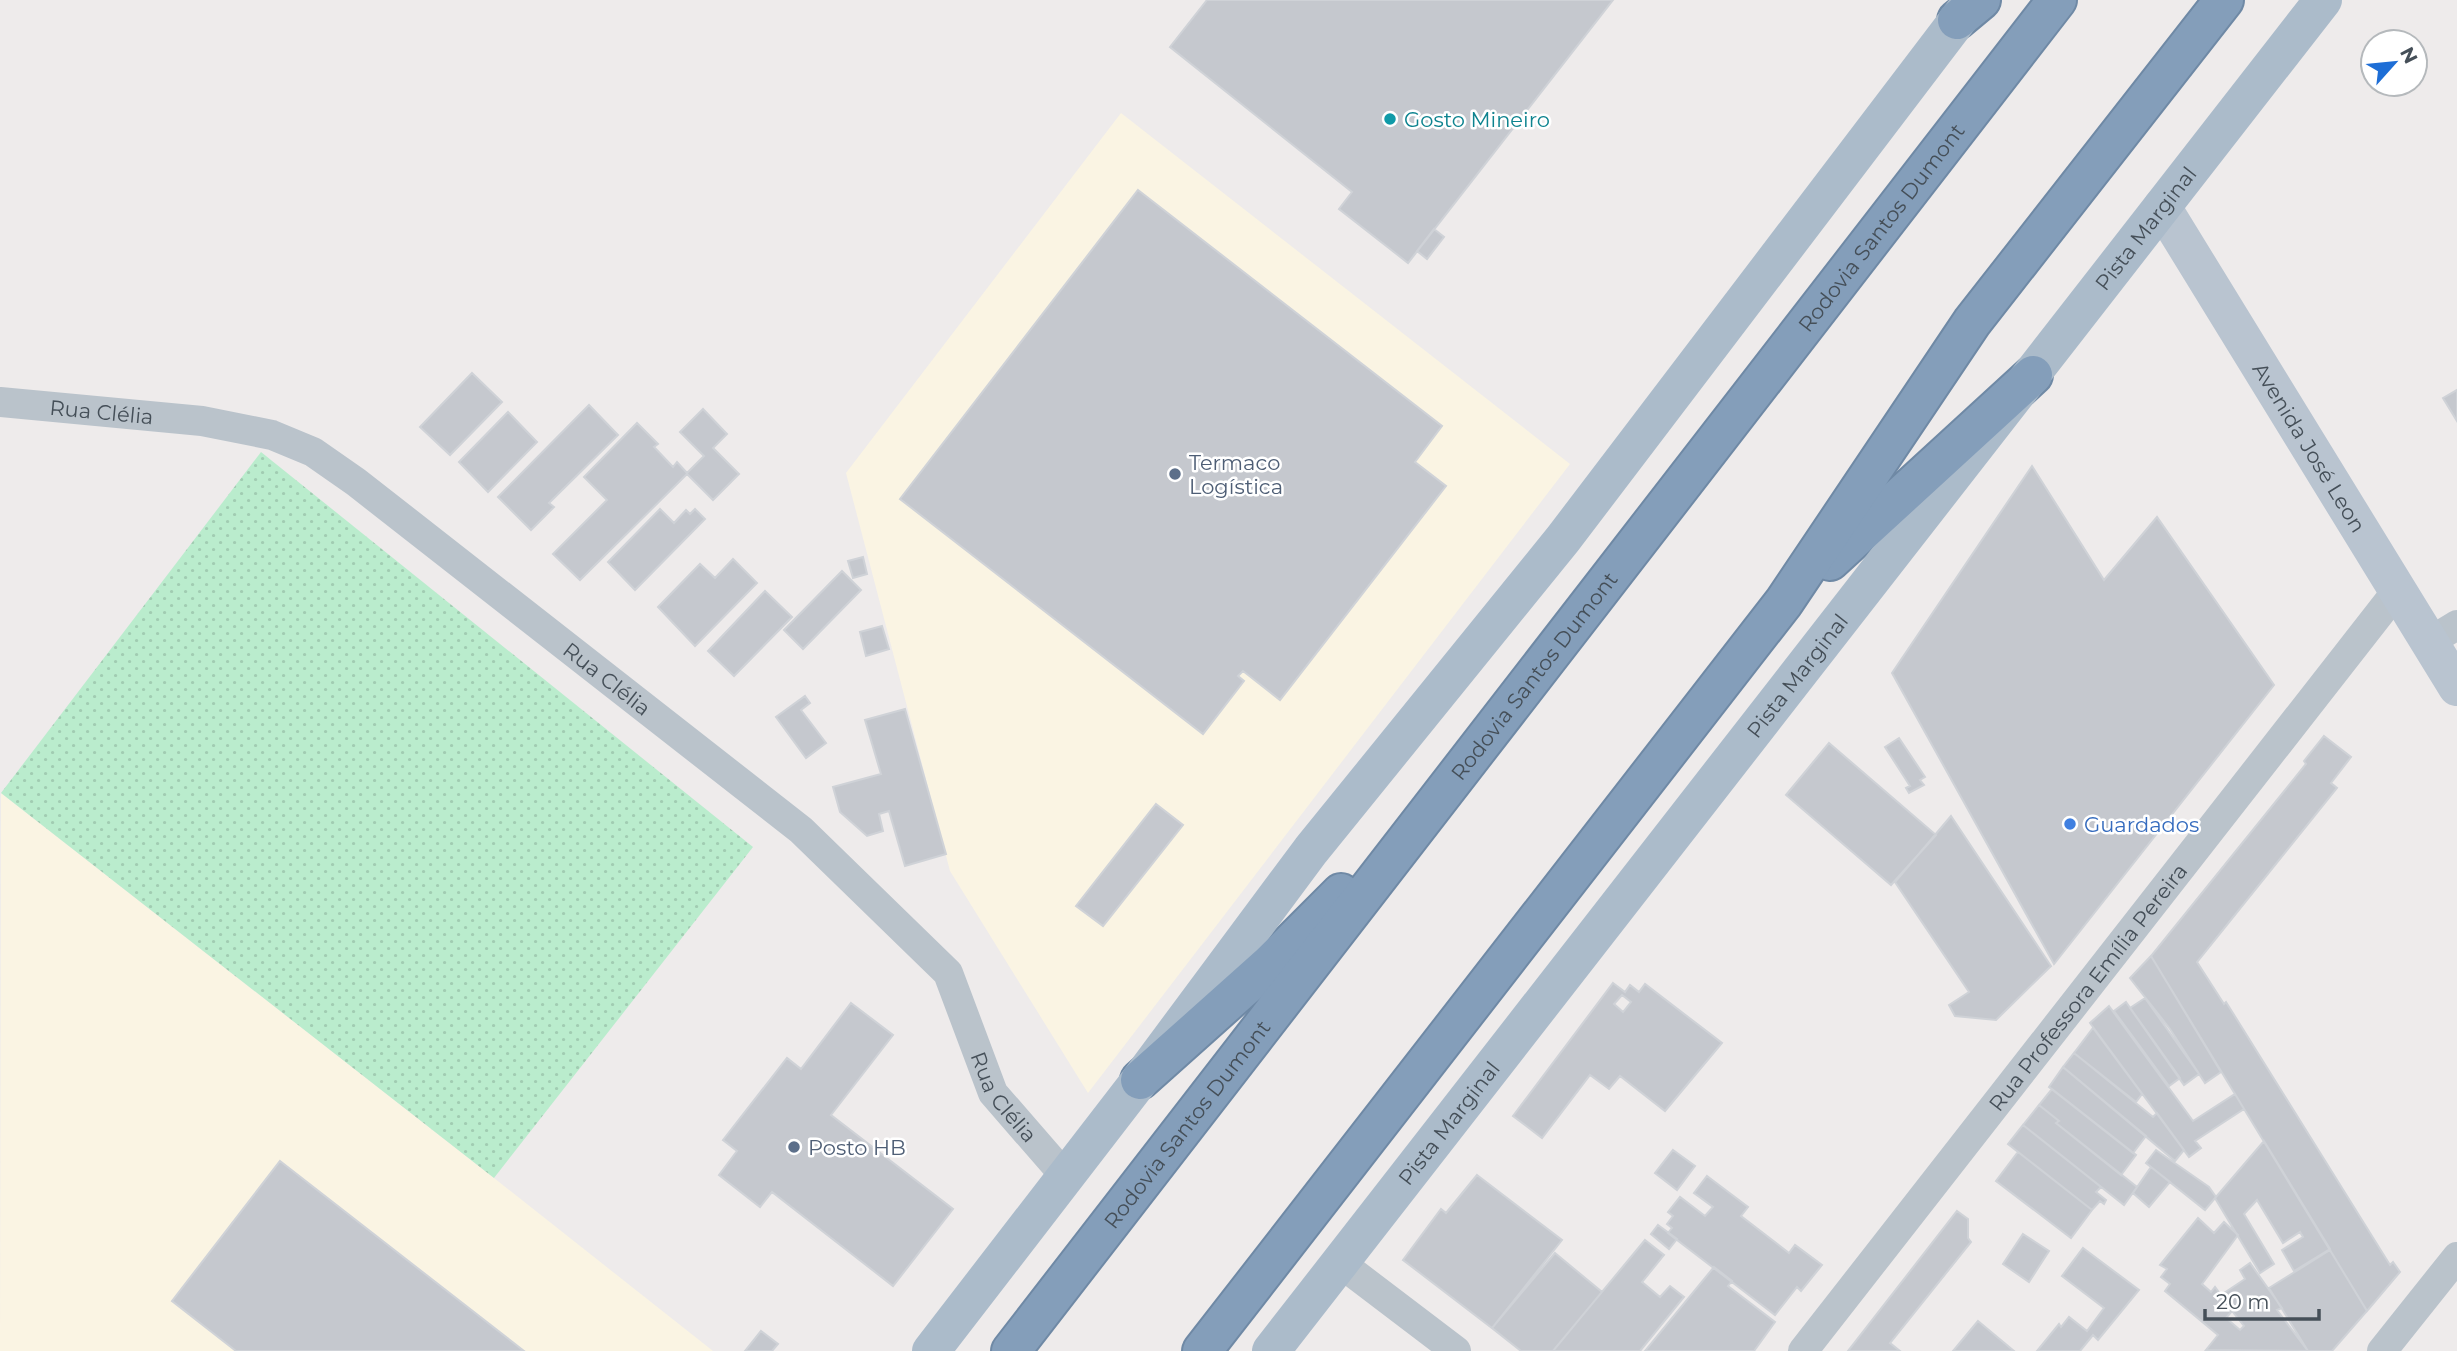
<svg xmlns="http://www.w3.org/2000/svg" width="2457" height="1351" font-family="Montserrat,sans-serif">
  <defs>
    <pattern id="grass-dots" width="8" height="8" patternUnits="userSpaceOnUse" patternTransform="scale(1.75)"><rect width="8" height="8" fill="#baeccd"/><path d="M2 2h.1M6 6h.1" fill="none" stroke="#a1ccb2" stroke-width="1.8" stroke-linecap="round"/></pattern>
  </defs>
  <rect width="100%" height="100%" fill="#eeebeb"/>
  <path fill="#faf4e3" d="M1121 113 1570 464 1088 1093 950 871 846 473Z
    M1 793 494 1178 713 1351H0Z"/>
  <path fill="url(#grass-dots)" d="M261 452 753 847 494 1178 1 793Z"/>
  <path fill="#c5c8ce" stroke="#cfd2d7" stroke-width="2" fill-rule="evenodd" d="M1207 0H1613L1408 263 1339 209 1352 192 1170 47Z
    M1138 190 1442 426 1415 462 1446 486 1280 700 1243 671 1238 676 1244 681 1203 734 900 499Z
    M1434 229 1444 237 1427 259 1417 251Z
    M472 373 502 402 450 455 420 427Z
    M2457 390V421L2443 398Z
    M589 405 618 435 549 503 554 507 531 530 498 497Z
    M703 409 727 434 713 448 739 474 713 500 687 474 580 580 553 554 607 500 584 477 637 423 658 444 654 447 673 467 677 462 687 473 704 456 680 432Z
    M508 412 537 442 488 492 459 462Z
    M2032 466 2104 580 2157 517 2274 685 2054 964 1892 673Z
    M660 509 674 523 686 510 690 514 695 509 705 519 635 590 608 562Z
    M863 557 867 574 853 578 848 561Z
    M733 559 757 583 695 646 658 607 700 564 715 578Z
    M842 571 861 590 803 649 784 630Z
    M765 591 792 617 734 676 708 651Z
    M882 626 889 649 866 656 860 632Z
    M805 696 810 703 801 710 826 743 806 758 776 717Z
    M905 709 946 854 905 866 889 811 879 814 883 831 867 836 840 812 833 787 881 774 865 720Z
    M2324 736 2351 757 2331 783 2337 788 2197 962 2224 1004 2226 1002 2390 1265 2393 1262 2400 1272 2367 1311 2151 956 2306 764 2304 761Z
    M1899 738 1925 777 1920 780 1924 785 1909 793 1906 788 1910 786 1885 747Z
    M1829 743 1936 835 1891 885 1786 795Z
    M1156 804 1183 825 1103 926 1076 906Z
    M1951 816 2051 966 1996 1020 1955 1016 1949 1005 1969 992 1895 882Z
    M2151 956 2221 1072 2205 1083 2170 1029 2130 978Z
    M1613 983 1625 992 1630 985 1639 992 1645 984 1722 1043 1665 1111 1620 1076 1609 1089 1590 1075 1542 1138 1513 1116ZM1622 995 1631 1002 1623 1012 1614 1004Z
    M2145 998 2199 1074 2184 1085 2130 1008Z
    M2126 1002 2180 1078 2169 1086 2114 1011Z
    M851 1003 893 1035 831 1115 953 1209 893 1286 772 1192 760 1207 719 1175 737 1151 723 1140 787 1058 801 1069Z
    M2109 1006 2193 1121 2235 1094 2244 1109 2195 1141 2201 1148 2189 1157 2090 1023Z
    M2093 1028 2142 1094 2136 1102 2074 1053Z
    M2074 1053 2153 1117 2157 1113 2184 1150 2175 1161 2063 1067Z
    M2063 1067 2146 1136 2133 1153 2049 1087Z
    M2052 1089 2136 1155 2121 1175 2056 1123 2059 1121 2039 1105Z
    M2039 1105 2059 1121 2056 1123 2137 1187 2124 1205 2023 1125Z
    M2023 1125 2101 1187 2096 1192 2106 1200 2104 1204 2100 1201 2092 1210 2008 1144Z
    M2264 1141 2330 1249 2294 1271 2282 1250 2303 1237 2300 1232 2283 1243 2257 1200 2244 1214 2274 1264 2260 1273 2215 1198Z
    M1673 1150 1695 1166 1677 1190 1655 1173Z
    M2156 1150 2209 1187 2216 1197 2205 1210 2146 1163Z
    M2018 1152 2092 1210 2071 1238 1996 1181Z
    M280 1161 524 1351H236L172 1301Z
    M2151 1167 2170 1182 2149 1207 2133 1193Z
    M1477 1175 1562 1240 1492 1328 1403 1260 1441 1209 1446 1213Z
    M1707 1176 1748 1207 1741 1216 1789 1253 1795 1245 1822 1265 1801 1291 1797 1287 1775 1315 1668 1233 1672 1228 1667 1224 1673 1216 1668 1212 1680 1197 1705 1216 1713 1207 1694 1193Z
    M1957 1211 1968 1219V1238L1971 1242 1890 1343 1900 1351H1848Z
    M2198 1218 2214 1233 2224 1222 2238 1235 2202 1284 2211 1292 2215 1287 2221 1295 2245 1279 2240 1270 2250 1263 2282 1308 2277 1310 2308 1351 2206 1350 2218 1335 2165 1291 2170 1284 2161 1277 2167 1269 2160 1265ZM2232 1311 2244 1326 2240 1330 2226 1318Z
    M1658 1225 1677 1239 1669 1249 1651 1234Z
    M2023 1234 2049 1251 2029 1282 2003 1264Z
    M1645 1240 1664 1255 1642 1282 1660 1297 1670 1286 1684 1297 1640 1351H1553Z
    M2083 1248 2139 1290 2098 1340 2093 1335 2080 1351H2037L2059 1324 2061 1327 2069 1317 2087 1331 2104 1308 2062 1276Z
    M2330 1250 2367 1311 2332 1351H2308L2269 1288Z
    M1555 1253 1602 1292 1553 1351H1521L1492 1328Z
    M1714 1267 1732 1281 1728 1286 1775 1322 1754 1351H1645Z
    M1978 1321 2014 1351H1953Z
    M761 1331 778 1344 772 1351H745Z"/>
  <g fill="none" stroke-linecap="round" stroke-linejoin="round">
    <g stroke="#6f89a5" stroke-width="42">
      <g id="highway">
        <path d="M1957 20 1981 0"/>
        <path d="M1830 561 2033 375"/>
        <path d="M1140 1080 1270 964 1341 893"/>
        <path id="s5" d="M1011 1351 2057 0"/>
        <path d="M1202 1351 1784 602 1972 322 2224 0"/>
      </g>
    </g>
    <g stroke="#bac3cb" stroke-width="30">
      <path id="s1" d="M0 402 202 421 272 435 313 452 356 482 801 830 948 973 993 1093 1066 1177"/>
      <path d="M2429 642 2457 625"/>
      <path d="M1339 1262 1456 1351"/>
      <path id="s2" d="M1803 1351 2397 591"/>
      <path d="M2382 1351 2457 1257"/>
    </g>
    <path stroke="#b9c4d0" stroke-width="38" id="s3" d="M2162 207 2457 687"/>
    <g stroke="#abbbca" stroke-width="38">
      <path d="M931 1351 1140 1080 1311 850 1563 539 1973 0"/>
      <path id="s4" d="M1271 1351 2323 0"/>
    </g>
    <use href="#highway" stroke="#849eba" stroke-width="38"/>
  </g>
  <circle fill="#0f9aa8" stroke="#fff" stroke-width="2.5" cx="1390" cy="119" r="7"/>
  <g fill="#5c6f8a" stroke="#fff" stroke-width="2.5">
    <circle cx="1175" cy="474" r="7"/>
    <circle cx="794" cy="1147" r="7"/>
  </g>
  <circle fill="#3f7fe0" stroke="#fff" stroke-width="2.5" cx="2070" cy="824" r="7"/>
  <g text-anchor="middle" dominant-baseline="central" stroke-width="5" stroke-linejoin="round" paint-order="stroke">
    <g font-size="21" fill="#0d838f" stroke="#fff" text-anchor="start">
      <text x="1404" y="119">Gosto Mineiro</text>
    </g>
    <g font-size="21" fill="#454f58" stroke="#fff">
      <text stroke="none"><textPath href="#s5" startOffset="1421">Rodovia Santos Dumont</textPath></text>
      <text stroke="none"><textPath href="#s4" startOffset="1423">Pista Marginal</textPath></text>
      <text stroke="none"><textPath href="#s1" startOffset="102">Rua Clélia</textPath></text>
      <text stroke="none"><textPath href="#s3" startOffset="282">Avenida José Leon</textPath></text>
      <text stroke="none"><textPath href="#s5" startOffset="854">Rodovia Santos Dumont</textPath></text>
      <text stroke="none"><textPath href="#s4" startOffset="856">Pista Marginal</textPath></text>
      <text stroke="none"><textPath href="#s1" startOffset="690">Rua Clélia</textPath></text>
      <text stroke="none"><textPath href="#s2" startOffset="462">Rua Professora Emília Pereira</textPath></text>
      <text stroke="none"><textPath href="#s1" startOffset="1278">Rua Clélia</textPath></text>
      <text stroke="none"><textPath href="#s4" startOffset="289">Pista Marginal</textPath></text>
      <text stroke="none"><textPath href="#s5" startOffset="287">Rodovia Santos Dumont</textPath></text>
    </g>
    <g font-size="21" fill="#4e5e75" stroke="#fff" text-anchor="start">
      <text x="1189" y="462">Termaco<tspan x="1189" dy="24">Logística</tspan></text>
      <text x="808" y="1147">Posto HB</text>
    </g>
    <g font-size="21" fill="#366cbe" stroke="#fff" text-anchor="start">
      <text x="2084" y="824">Guardados</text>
    </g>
  </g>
  <g transform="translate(2394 63) rotate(63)"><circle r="33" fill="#ffffff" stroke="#b5b9bc" stroke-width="2"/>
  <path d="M0-5L12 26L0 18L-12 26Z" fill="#1e6ed6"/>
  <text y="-10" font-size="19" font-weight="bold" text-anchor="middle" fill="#454f58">N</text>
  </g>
  <path d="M2205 1309v10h114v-10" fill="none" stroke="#454f58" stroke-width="3.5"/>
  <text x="2216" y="1309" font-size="21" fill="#454f58" stroke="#ffffff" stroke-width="5" paint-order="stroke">20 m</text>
</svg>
